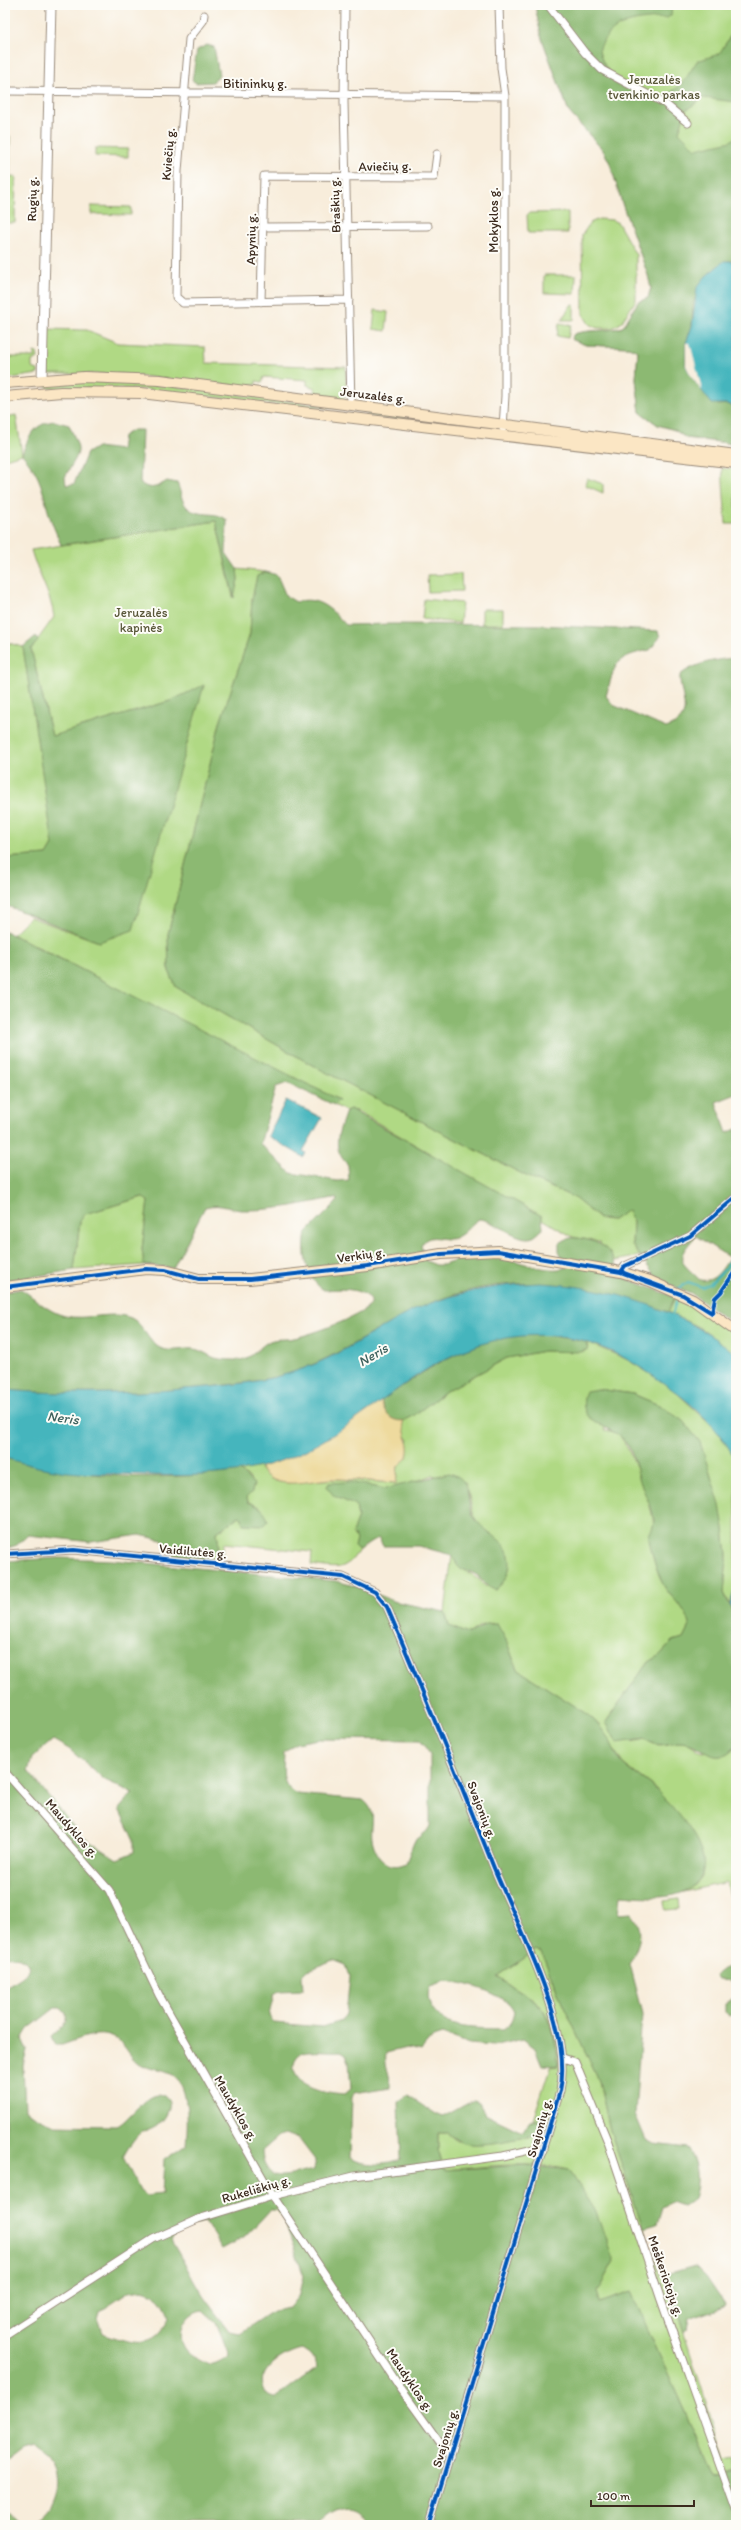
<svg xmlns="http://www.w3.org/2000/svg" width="741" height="2530" font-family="Itim,sans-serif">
  <rect width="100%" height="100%" fill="#fdfcf7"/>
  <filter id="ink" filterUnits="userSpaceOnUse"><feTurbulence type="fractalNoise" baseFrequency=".025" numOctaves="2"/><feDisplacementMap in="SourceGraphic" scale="8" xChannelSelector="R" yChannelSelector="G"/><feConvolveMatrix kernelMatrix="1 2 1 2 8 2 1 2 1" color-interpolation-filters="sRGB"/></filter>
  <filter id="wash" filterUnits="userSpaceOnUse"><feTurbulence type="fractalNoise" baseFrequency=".012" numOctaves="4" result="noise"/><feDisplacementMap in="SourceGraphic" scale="16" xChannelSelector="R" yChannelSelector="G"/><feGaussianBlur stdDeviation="0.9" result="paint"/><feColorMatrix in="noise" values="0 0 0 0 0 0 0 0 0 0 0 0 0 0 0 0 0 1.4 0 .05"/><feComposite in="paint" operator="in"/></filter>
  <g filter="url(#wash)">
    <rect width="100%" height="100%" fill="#f8eddb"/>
    <path fill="#b0d984" stroke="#768251" d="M535 5H736V448L728 443 686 438 675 430 658 425 640 412 636 379 638 351 629 347 586 345 571 339 574 334C590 329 607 332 623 327L638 302 648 298 651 288 648 275 623 206 610 163 603 150 569 112 541 36Z
      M5 136H10V177H16L15 223H5Z
      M95 148 128 149V157L95 156Z
      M91 206 131 207V215L91 214Z
      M568 212V233H528L527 215 529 213Z
      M599 219 612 220 618 223 636 255V300L621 323 612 328H597L589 324 583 314 582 235 590 223Z
      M544 275H576L575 294 544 293Z
      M572 304H574V320H561Z
      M375 310 388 312 386 331 373 329Z
      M559 323 571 325 568 338 557 336Z
      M46 329 87 330 118 343 205 347 206 363 346 367V395L342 399H334L315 392V388L307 385V380L264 377 262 382 256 381V385L237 386 121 374H49L46 372Z
      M5 351H8V357H34V352L37 353 38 358 32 361V368L38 370V374L5 379Z
      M85 381 172 386 341 408 290 406 144 389 48 388 47 386V384Z
      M368 410 463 424H434L367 416Z
      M16 415 22 454 5 459V417Z
      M722 468 736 470V524H726Z
      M587 478 603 484V493L585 485Z
      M216 521 233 597 238 580 237 569 266 572 257 577 252 599 250 634 220 723 168 934 169 971 176 987 312 1065 534 1180 573 1197 600 1219 613 1220 628 1210 633 1222 632 1245 640 1256 615 1261 599 1242 573 1237 359 1112 350 1109 346 1111 334 1105 339 1100 258 1061 13 934 30 917 99 942 204 686 170 701 52 736 31 649 54 617C51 594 37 572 31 550Z
      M461 574 462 591 428 592 427 575Z
      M424 599 462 603 460 623 422 619Z
      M482 609H503V624H482Z
      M5 642 23 647 53 839V845L47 855 5 858Z
      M143 1197 148 1201 142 1249 144 1265 74 1270 80 1221 85 1214Z
      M675 1297 687 1300 736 1335V1354L700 1328 668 1312Z
      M586 1342 626 1359 667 1384 714 1427 732 1452 736 1461V1586L730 1604 724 1593 727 1556 724 1529 710 1473 661 1406 633 1394 598 1389 605 1430C610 1431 616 1432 619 1435 630 1446 651 1504 653 1519 655 1529 650 1540 652 1550 653 1559 658 1573 662 1582 670 1600 685 1604 690 1624L683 1638 673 1641 660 1655 648 1662 606 1722 632 1742 645 1739C662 1752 670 1739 687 1743 693 1744 697 1751 703 1752 712 1753 723 1751 732 1750L736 1746V1925L727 1882 680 1893 695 1885 702 1876V1855L656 1789 623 1764 599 1725 589 1715 517 1669 506 1640 492 1623 480 1626 468 1634 449 1626 445 1612 452 1555C462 1576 473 1569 486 1587L509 1555 500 1541 483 1530 474 1517 466 1484 432 1475 406 1485 385 1489 349 1482 348 1501 356 1506 358 1517 352 1533 357 1539 355 1547 359 1550C345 1573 335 1568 311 1565L312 1552 224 1543 222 1555 211 1560H198L219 1546 217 1532 239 1516 264 1525 260 1507 248 1502 247 1497 251 1480 240 1471 259 1467C265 1477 275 1482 286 1483L334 1479 396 1483 398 1466 409 1440 404 1434 403 1421 413 1416 446 1391 507 1358 544 1351H585L588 1347Z
      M679 1899 680 1909 665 1910 664 1901Z
      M536 1950 542 1952 557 1991 599 2081 610 2130 660 2276 666 2277 724 2459 736 2457V2471L714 2477 631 2292 600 2303 597 2291 614 2261 569 2170C529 2160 485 2167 444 2170L438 2150V2133H447L457 2141 529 2137 541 2119 533 2120 550 2067 558 2066C559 2051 550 2017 541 2006 532 1996 509 1985 497 1977Z"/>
    <path fill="#8cb972" stroke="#647248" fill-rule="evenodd" d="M535 5H672L671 15 667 18C639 19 609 20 599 51 608 84 630 86 658 98 682 89 684 81 697 61L719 54 731 35 736 13V102L703 98 686 110 679 132 696 149 731 141 736 136V261H724L706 276 693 303 692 326 686 343V366L718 405 728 404 736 408V448L728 443 686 438 675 430 658 425 640 412 636 379 638 351 629 347 586 345 571 339 574 334C590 329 607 332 623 327L638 302 648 298 651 288 648 275 623 206 610 163 603 150 569 112 541 36Z
      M207 45 214 47 219 75 213 82 196 83 192 80 197 50Z
      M54 421 69 425C83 456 80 449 65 477L66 485 74 484 87 453 97 447 121 450 123 436 133 430H142L140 483C151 491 157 487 167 481L177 483C181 491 181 502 188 508 199 518 216 510 227 520L226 553 237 569 238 579 234 598 216 521 61 545C56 532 50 520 47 507 41 483 38 472 22 454 29 436 34 424 54 421Z
      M266 572 277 575 286 596 296 602C318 595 332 610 346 625L392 624 540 625 658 631 660 637 650 650C614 657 616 662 606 696L613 705 666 728C697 718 679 697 680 675 695 663 717 659 736 658V1094L716 1102 727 1133 736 1129V1326L691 1293 658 1280 632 1245 633 1222 628 1210 613 1220 600 1219 573 1197 534 1180 312 1065 176 987 169 971 168 934 220 723 250 634 252 599 257 576ZM696 1236 730 1258C722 1268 716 1283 700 1280 679 1260 674 1260 696 1236Z
      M36 636 38 641 31 649 52 736 170 701 204 685 133 930 99 942 5 905V858L47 855 53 845 23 647Z
      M5 931 339 1100 334 1105 287 1083 276 1087 260 1144 291 1173 337 1181 349 1180 348 1165C330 1147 339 1133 346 1111L350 1109 542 1216 543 1229C540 1231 536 1236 533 1237 519 1243 495 1220 479 1219 470 1224 466 1233 457 1237 444 1244 430 1229 421 1246L426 1261 436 1265H443C456 1261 471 1255 485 1255 509 1255 545 1276 567 1267L559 1251V1244C567 1237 573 1237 583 1239 607 1243 613 1253 619 1276L675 1297 668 1312C577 1280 497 1268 407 1314 367 1334 331 1361 287 1374 254 1383 219 1386 185 1389 125 1394 65 1395 5 1390V1292L21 1289C35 1298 48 1312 65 1316 85 1321 113 1310 131 1318 144 1324 147 1342 160 1348 171 1353 183 1348 193 1349 202 1350 207 1355 215 1358 222 1360 233 1360 240 1360 252 1359 259 1346 270 1341 278 1338 286 1340 294 1338 313 1334 357 1318 371 1305V1299C358 1287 340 1289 324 1290 306 1280 302 1251 306 1233L336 1203 337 1199 333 1198C304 1204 276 1210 247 1210 230 1211 223 1202 205 1207L173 1268 144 1265 142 1249 148 1201 142 1197 85 1214 80 1221 74 1270 5 1281Z
      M542 1334 586 1342 588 1349 581 1352 544 1351 507 1358 446 1391 413 1416 403 1421H397L387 1416 381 1401C433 1364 476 1335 542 1334Z
      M598 1389 633 1394 661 1406 683 1421 700 1442 720 1505 724 1529 727 1556 724 1593 736 1619V1746C714 1769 707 1747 687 1743 670 1739 662 1751 645 1739L617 1743 606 1722 648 1662 660 1655 673 1641 683 1638 690 1624C685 1604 670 1600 662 1582 658 1574 648 1543 649 1535 651 1530 654 1527 654 1521 653 1508 647 1499 642 1487 637 1473 635 1457 627 1444 614 1423 573 1426 586 1391Z
      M5 1458C79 1479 164 1481 240 1471L254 1484 252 1492 247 1497 248 1502C258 1506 266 1509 268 1521L264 1525 243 1524 242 1518 239 1516 217 1532 219 1546C208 1564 192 1559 174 1557L162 1540 140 1535 91 1542 28 1535 17 1545 5 1549Z
      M449 1473C475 1480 463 1498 474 1517 481 1528 490 1532 499 1540 516 1555 512 1577 495 1590 484 1586 486 1582 478 1576 466 1567 461 1575 452 1555L418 1546H383L378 1538 359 1550 355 1547 357 1539 352 1533 358 1517 356 1506 334 1496 327 1487 329 1483 349 1482 385 1489Z
      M60 1558 112 1560 336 1581 358 1587 393 1601 445 1612 449 1626 468 1634 487 1624H497L506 1640 517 1669 589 1715C597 1723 604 1731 610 1741 614 1749 617 1758 624 1765 634 1774 647 1781 657 1791 680 1814 734 1871 681 1893 663 1900 639 1896 620 1895L618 1914 631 1913C647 1931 638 1946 629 1964L642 2014 635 2114 646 2140 654 2144 688 2148C699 2162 699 2184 694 2199L683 2206 672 2202 662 2207 657 2224 643 2228 610 2130 599 2081 557 1991 542 1952 536 1950 497 1977C509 1985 532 1996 541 2007 550 2018 559 2051 558 2066L542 2065 535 2048 523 2039 493 2046 469 2044 442 2034 433 2037 421 2051 406 2048 386 2053C384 2067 391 2074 390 2087L355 2093 352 2097 350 2158C362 2165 389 2167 401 2159L399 2101 408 2095 436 2114 443 2117 474 2100 479 2102 485 2114 522 2132 530 2121 545 2119 539 2133C526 2138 484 2146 469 2144 460 2143 454 2138 447 2133H438V2150L444 2170 525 2165 569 2170 595 2210 614 2261 597 2291 600 2303 631 2292 714 2477 736 2472V2525H366C360 2497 330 2509 319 2525H5V2508L22 2524C54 2523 66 2481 49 2456 46 2452 38 2448 34 2444L23 2447 5 2461V1987C11 1983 21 1979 26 1973 36 1961 14 1955 5 1957V1561ZM318 1739 420 1740 430 1754V1826L427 1831 414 1842 406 1863C390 1871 378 1860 373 1843 368 1827 380 1813 363 1800L297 1794C279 1786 284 1769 284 1752L296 1743ZM53 1740 69 1749 105 1780 133 1793 119 1809 134 1841V1852L117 1859 81 1836 28 1771 32 1758ZM333 1960 346 1965 350 1976 346 2014 341 2021 323 2027 274 2023 269 2015 274 1994 279 1991 303 1990 302 1976 308 1970ZM445 1981C464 1982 506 1993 514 2012 512 2022 510 2025 502 2029 478 2028 444 2031 431 2007 428 1999 427 1994 430 1986ZM55 2008H60L66 2012C68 2025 61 2028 52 2036L56 2045H62C80 2039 103 2027 120 2042 127 2048 130 2057 138 2063 148 2070 162 2069 173 2075 190 2086 188 2127 186 2145L164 2160 162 2194 146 2196 140 2191 123 2157C128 2148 133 2139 141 2132 143 2130 146 2131 149 2130 158 2127 165 2119 168 2111 170 2107 170 2103 167 2099 153 2080 130 2121 117 2126L52 2125 25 2110 23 2065 27 2050 22 2039 28 2029ZM341 2051 346 2054 349 2062 351 2089 345 2094C329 2093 291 2088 294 2064 294 2059 299 2054 303 2052 313 2049 330 2052 341 2051ZM286 2134 299 2139 315 2160 314 2170C289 2175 265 2187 262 2151L279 2136ZM270 2210H277L284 2220 304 2276 300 2294 289 2308 273 2311 240 2333 229 2331 203 2296 171 2240 178 2230 205 2222 222 2249 246 2236ZM142 2290C159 2294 165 2302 169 2318 153 2353 132 2343 102 2333L97 2319 99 2312 129 2292ZM203 2310 216 2322 229 2355 228 2358C223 2360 218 2364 213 2365 208 2366 204 2362 199 2360 196 2358 191 2356 188 2353 174 2339 183 2312 203 2310ZM302 2349 314 2357 316 2369 277 2398C271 2398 267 2396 264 2390 255 2371 285 2352 302 2349Z
      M736 1964V1981L717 1980 714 1976 723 1969Z
      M736 1997V2014L729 2016 725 2011V2003Z
      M695 2266 706 2277 725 2305 724 2307 689 2319 687 2330 684 2333 666 2277 660 2276Z"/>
    <path fill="#eeda9e" stroke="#94825e" d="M381 1401C385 1413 389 1421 403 1421 404 1435 411 1443 407 1458L398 1466 396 1483C376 1482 355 1479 335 1479 310 1479 275 1494 259 1467 309 1453 339 1431 381 1401Z"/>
    <path fill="#45b5bd" stroke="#40706e" d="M724 261H736V408L728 404H712L692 378 686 366V343L692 326 697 287 706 276Z
      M286 1100 322 1118 303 1151 306 1153 303 1157 268 1136Z
      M541 1283C612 1287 680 1309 736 1354V1461C716 1421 681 1394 644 1370 569 1319 488 1327 415 1377 371 1407 331 1443 280 1461 229 1479 175 1476 122 1474 97 1474 73 1474 49 1469 34 1467 20 1462 5 1458V1390C64 1395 124 1394 183 1389 223 1386 264 1383 302 1369 339 1356 372 1332 406 1314 447 1293 495 1285 541 1283Z
      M736 1586V1619L730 1604Z"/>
    <path fill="#f8eddb" d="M686 343H690L702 389 701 390 692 378 686 366Z"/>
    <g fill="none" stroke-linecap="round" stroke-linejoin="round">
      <path stroke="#45b5bd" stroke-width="2" d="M678 1289 688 1282 702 1287 710 1284 727 1267 736 1244
        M672 1315 677 1299"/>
    </g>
  </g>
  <g filter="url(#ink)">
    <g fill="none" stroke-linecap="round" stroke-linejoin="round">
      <g stroke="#9a8c7c" stroke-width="9">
        <path id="minor" d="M345 5 344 102 351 405
          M499 5 501 68 505 96V396L503 428
          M548 5 585 53 602 70 664 103 688 123
          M204 15 203 21 189 39 178 171 176 297 183 303 349 300
          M5 91 505 96
          M263 227 428 226
          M261 302 264 176 434 177 437 154
          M621 1272 625 1266 690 1236 736 1197
          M5 1554 74 1550 343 1577 375 1592 387 1607C424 1693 459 1780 494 1868 518 1927 574 2028 560 2091L429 2525
          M5 1772 109 1890 159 1995 273 2196 401 2389 450 2457
          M563 2058 575 2062 608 2142 661 2300 736 2510
          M5 2335 153 2239 198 2219 273 2196 354 2176 503 2156 534 2149 543 2150"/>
      </g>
      <g stroke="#9a8c7c" stroke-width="11">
        <path id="tertiary" d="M42 379 51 5"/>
      </g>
      <g stroke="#9a8c7c" stroke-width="12">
        <path id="secondary" d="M5 383 84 377 160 380 736 455
          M5 397 61 392 141 393 736 463
          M5 1287 146 1269 165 1270 199 1279H250L368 1266 441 1254 498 1251 621 1272 650 1281 693 1300 736 1331"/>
      </g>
      <use href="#minor" stroke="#fff" stroke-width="7"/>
      <use href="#tertiary" stroke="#fff" stroke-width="9"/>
      <use href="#secondary" stroke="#fbe6c4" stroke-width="10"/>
      <g stroke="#fdfcf7" stroke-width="6">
        <path id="cycleway" d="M621 1272 625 1266 690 1236 736 1197
          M5 1287 146 1269 165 1270 199 1279H250L368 1266 441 1254 498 1251 621 1272 683 1295 712 1313 715 1298 721 1292 736 1270
          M5 1554 74 1550 343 1577 375 1592 387 1607C424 1693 459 1780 494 1868 518 1927 574 2028 560 2091L429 2525"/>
      </g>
      <use href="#cycleway" stroke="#0057b8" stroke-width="4"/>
    </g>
  </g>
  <g text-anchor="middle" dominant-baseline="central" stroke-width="4" stroke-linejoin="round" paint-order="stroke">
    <g font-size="13" fill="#585638" stroke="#fdfcf7">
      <text x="654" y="79">Jeruzalės<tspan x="654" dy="15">tvenkinio parkas</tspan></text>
      <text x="141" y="612">Jeruzalės<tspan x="141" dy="15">kapinės</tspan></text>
    </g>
    <g font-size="13" fill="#3b2a1e" stroke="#fdfcf7">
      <text x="255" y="83">Bitininkų g.</text>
      <text transform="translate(168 154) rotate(-85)">Kviečių g.</text>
      <text transform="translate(385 166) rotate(-1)">Aviečių g.</text>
      <text transform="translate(32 199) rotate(-89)">Rugių g.</text>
      <text transform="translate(335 205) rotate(-92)">Braškių g.</text>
      <text transform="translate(493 220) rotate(-90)">Mokyklos g.</text>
      <text transform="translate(251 239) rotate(-89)">Apynių g.</text>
      <text transform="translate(373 395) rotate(7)">Jeruzalės g.</text>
      <text transform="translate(361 1255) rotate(-8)">Verkių g.</text>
      <text transform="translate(193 1551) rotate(5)">Vaidilutės g.</text>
      <text transform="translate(482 1810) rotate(69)">Svajonių g.</text>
      <text transform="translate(72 1828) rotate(49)">Maudyklos g.</text>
      <text transform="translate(236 2108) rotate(60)">Maudyklos g.</text>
      <text transform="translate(539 2128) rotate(-74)">Svajonių g.</text>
      <text transform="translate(256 2189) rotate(-16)">Rukeliškių g.</text>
      <text transform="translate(666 2276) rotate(71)">Meškeriotojų g.</text>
      <text transform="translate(410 2380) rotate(56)">Maudyklos g.</text>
      <text transform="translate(445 2438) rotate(-73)">Svajonių g.</text>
    </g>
    <g font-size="14" font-style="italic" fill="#3f625e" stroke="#fdfcf7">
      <text transform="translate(373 1355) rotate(-31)">Neris</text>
      <text transform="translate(63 1418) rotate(7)">Neris</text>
    </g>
  </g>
  <rect width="741" height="2530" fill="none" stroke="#fdfcf7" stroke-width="20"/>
  <path d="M591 2500v6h103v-6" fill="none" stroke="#3b2a1e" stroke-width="2"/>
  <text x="597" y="2500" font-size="12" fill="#3b2a1e" stroke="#fdfcf7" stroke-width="3" paint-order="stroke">100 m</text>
</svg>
